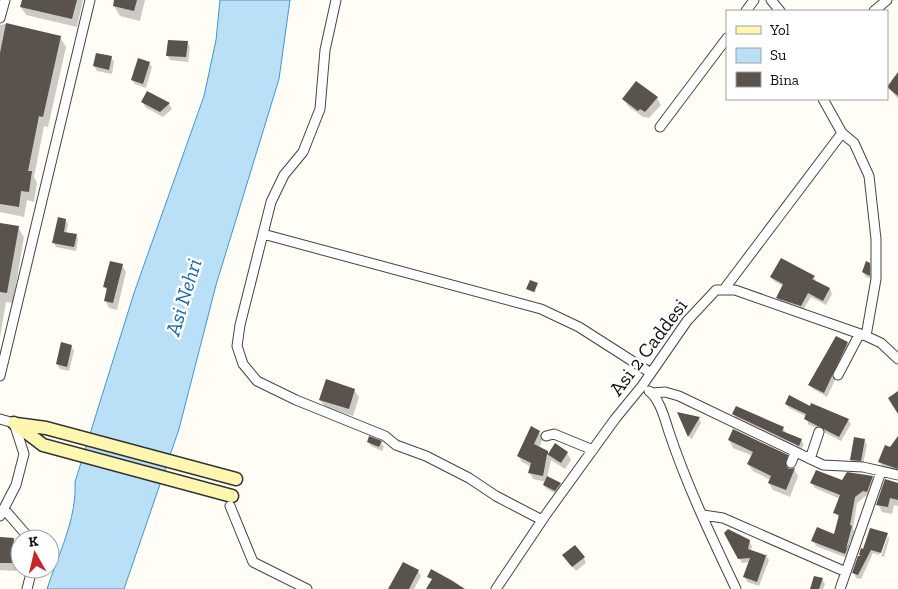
<svg xmlns="http://www.w3.org/2000/svg" width="898" height="589" font-family="'Zilla Slab',serif">
  <rect width="100%" height="100%" fill="#fffdf5"/>
  <path fill="#b9e0f7" stroke="#3f96cf" d="M220 0H290L279 79 216 285 179 429 124 589H47C58 555 77 519 75 482L134 293 204 96 216 40Z"/>
  <path fill="#0003" d="M23 0H83L77 27 26 15 21 7Z
    M116 0H145L140 21 120 16 114 6Z
    M4 24 60 37 66 47 48 127 44 126 34 177 37 183 34 202 27 200 24 217 0 212V25Z
    M187 42 190 47 188 62 170 60 167 55Z
    M111 57 114 62 112 74 97 71 94 66Z
    M149 63 152 67 146 88 135 84 132 80Z
    M898 74V99L888 87Z
    M148 93 169 104 172 109 163 117 145 107 143 102Z
    M657 98 661 105 649 118 643 117 628 106 624 99Z
    M65 220 68 224 66 234 76 235 78 239 76 251 56 247 54 243Z
    M0 224 18 227 24 237 13 303 6 302 0 337Z
    M869 264 872 269V279L866 277 863 272Z
    M122 265 126 272 117 310 109 308 105 300 107 291 105 286Z
    M771 277H814L816 282 830 289 832 294 826 305 811 297 803 310 780 302 777 298 783 286 774 281Z
    M537 284 535 293 527 289Z
    M847 343 850 348 827 397 813 389 810 385Z
    M71 346 74 351 69 371 60 369 57 364Z
    M354 390 359 397 353 416 325 407 320 400Z
    M786 404 811 407 848 420 851 424 841 441 808 424 807 417 789 408Z
    M680 414 699 418 701 423 691 440Z
    M733 414 783 428 786 433 801 440 804 444 801 450 736 419Z
    M539 432 543 438 539 448 549 454 555 445 567 453 571 460 565 469 551 460 547 478 560 484 563 489 558 495 547 489 544 485 546 482 533 479 530 473 531 467 522 462 518 456Z
    M729 440 787 456 791 463 790 470 794 469 798 476 790 497 773 490 769 483 770 480 753 471 748 464 753 456 733 448Z
    M864 440 867 445 863 465H854L851 460Z
    M898 440V471L882 466 880 462Z
    M368 441 381 442 384 447 382 451 371 446Z
    M872 477 875 482 870 496 867 495 857 503 853 529 855 532 847 558 816 546 813 540 835 536 840 519 835 513 840 499 815 488 812 483Z
    M898 485V506L894 505 892 514 882 512 878 504Z
    M725 533 749 541 752 546 751 551 767 557 769 560 759 586 747 582 745 577 750 562 742 563Z
    M887 534 879 555 873 553 861 579 856 578 854 573 862 558 860 555Z
    M888 536 889 539 884 557 881 556Z
    M0 538 13 539 17 546 16 571 0 570Z
    M584 558 586 563 576 571 567 560Z
    M404 563 418 571 421 576 414 589H405Z
    M822 579 825 584 823 589H812Z"/>
  <path fill="#5a524d" d="M22 0H77L72 19 20 7Z
    M114 0H137L134 11 113 6Z
    M6 23 61 36 43 117 39 116 28 171H32L29 192 21 191 19 207 0 204V53Z
    M168 40 188 41 186 57 166 56Z
    M96 53 112 56 109 70 93 66Z
    M138 58 150 62 143 84 131 80Z
    M898 72V96L887 87Z
    M636 81 658 97 645 112 640 109 638 111 622 99Z
    M147 91 170 103 160 112 141 102Z
    M58 217 66 219 64 232 77 234 74 247 52 243Z
    M0 223 19 226 7 293 0 292Z
    M781 258 815 276 812 279 830 288 823 301 808 293 801 306 776 298 783 284 770 277Z
    M110 261 123 264 113 303 104 301 107 288 103 287Z
    M866 261 870 263V276L862 272Z
    M530 280 538 283 534 292 526 289Z
    M836 336 848 342 824 393 808 385Z
    M61 342 72 345 67 367 56 364Z
    M326 379 355 389 349 409 319 400Z
    M898 391V414L888 398Z
    M789 395 810 406 811 403 849 419 839 437 804 419 806 414 785 404Z
    M736 406 784 427 782 431 802 439 799 446 732 414Z
    M677 412 700 417 688 437Z
    M531 426 540 431 534 444 548 451V454L555 443 568 452 561 463 547 454 543 476 528 473 531 463 517 456Z
    M733 429 788 455 786 466 789 469 795 468 786 490 768 483 771 476 747 464 753 452 728 440Z
    M369 436 382 441 379 447 367 442Z
    M898 436V469L878 462 885 445 890 447Z
    M854 437 865 439 861 461 850 460Z
    M816 470 842 480 847 472 873 476 867 492 863 491 855 497 850 525 852 526 846 549 849 544 845 554 811 541 817 527 834 534 839 515 833 513 840 495 810 483Z
    M547 476 561 483 555 491 543 485Z
    M885 479 898 483V500L890 498 888 507 876 505Z
    M870 528 888 533 881 553 871 550 858 575 852 573 858 556H861L859 555 861 548 863 549Z
    M728 529 750 540 748 549 768 556H766L757 582 743 577 750 558 738 559 724 533Z
    M0 537 14 538 12 563H0Z
    M575 545 585 557 572 567 562 555Z
    M403 562 419 570 409 589H388Z
    M431 569 451 580 465 589H426L432 579 427 577Z
    M814 576 823 578 819 589H810Z"/>
  <g fill="none" stroke-linecap="round" stroke-linejoin="round">
    <g stroke="#444" stroke-width="11">
      <path id="street" d="M336 0 325 50 320 109 303 152 284 175 271 202 240 325 237 346 243 364 257 381 296 400 385 436 396 445 426 456 469 478 496 496 542 520
        M771 0 780 11
        M746 11 754 0
        M874 11 887 0
        M0 18 5 0
        M823 99 842 133 854 143 869 176 876 239V279L866 336
        M660 127 727 38
        M263 234 541 309 579 327 651 373
        M725 288 842 133
        M838 375 859 335
        M0 376 90 0
        M649 391C660 399 665 420 669 432 687 486 712 538 736 589
        M652 393 665 392 679 396 823 465 863 467 898 475
        M0 419 14 423 24 454 16 485 0 516
        M546 436 554 434 593 450
        M810 459 819 432
        M791 463 795 453
        M230 506 253 562 307 589
        M4 509 30 539
        M703 515 723 518 846 572
        M27 589 32 569
        M496 589 547 513 615 419 642 386 687 321 716 290H735L866 336 881 343 898 359
        M840 589 881 472"/>
    </g>
    <g stroke="#333" stroke-width="15">
      <path id="secondary" d="M14 423 43 445 232 496
        M16 424 46 428 236 479"/>
    </g>
    <use href="#street" stroke="#fff" stroke-width="9"/>
    <use href="#secondary" stroke="#fff6b0" stroke-width="12"/>
  </g>
  <g text-anchor="middle" dominant-baseline="central" stroke-width="5" stroke-linejoin="round" paint-order="stroke">
    <g font-size="20" fill="#111" stroke="#fff">
      <text transform="translate(648 347) rotate(-53)">Asi 2 Caddesi</text>
    </g>
    <g font-size="21" font-style="italic" fill="#1768a6" stroke="#fff">
      <text transform="translate(183 297) rotate(-73)">Asi Nehri</text>
    </g>
  </g>
  <rect x="726" y="10" width="162" height="90" fill="#ffffff" stroke="#a0a0a0"/>
  <rect x="736" y="26" width="25" height="8" fill="#fff6b0" stroke="#a0a0a0"/>
  <text x="770" y="35" font-size="15" fill="#111111">Yol</text>
  <rect x="736" y="48" width="25" height="15" fill="#b9e0f7" stroke="#a0a0a0"/>
  <text x="770" y="60" font-size="15" fill="#111111">Su</text>
  <rect x="736" y="72" width="25" height="15" fill="#5a524d" stroke="#a0a0a0"/>
  <text x="770" y="85" font-size="15" fill="#111111">Bina</text>
  <g transform="translate(35 554) rotate(352)"><circle r="24" fill="#ffffff" stroke="#a0a0a0"/>
  <path d="M0-4L9 19L0 12L-9 19Z" fill="#c4262e"/>
  <text y="-8" font-size="14" font-weight="bold" text-anchor="middle" fill="#111111">K</text>
  </g>
</svg>
